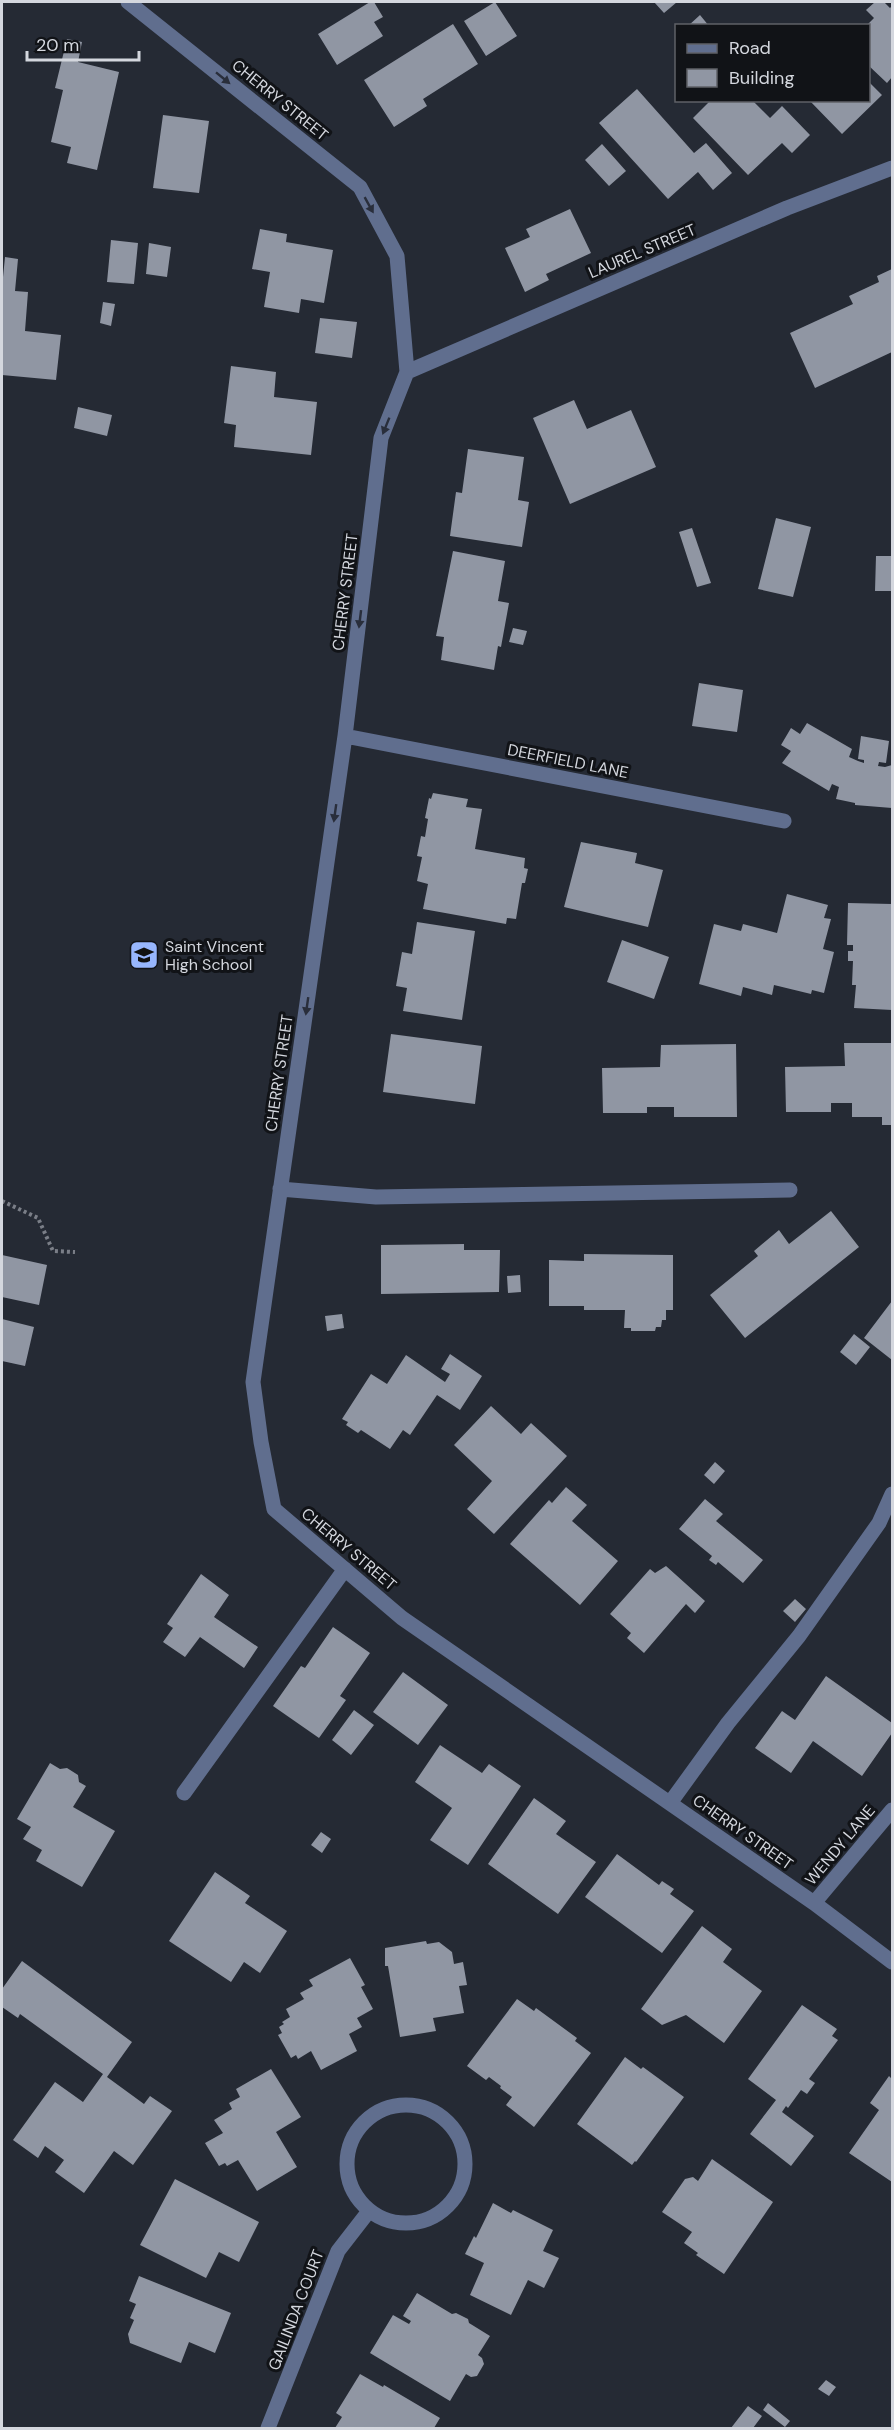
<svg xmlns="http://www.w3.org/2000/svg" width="894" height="2430" font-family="'DM Sans',sans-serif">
  <rect width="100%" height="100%" fill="#252a34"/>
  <path fill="#9096a3" d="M370 2H374L383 17 374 22 383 36 337 65 318 34Z
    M495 2 517 36 486 56 464 21Z
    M654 2H677L664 13Z
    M875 2H884L890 8 892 6V77L887 83 868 65V24L874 18 866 10Z
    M700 15 709 26H688Z
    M453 24 478 64 423 99 427 106 394 127 364 80Z
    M67 39 82 42 78 62 119 72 97 170 67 163 71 147 51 142 63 90 55 88Z
    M868 81 882 95 842 134 809 100H868Z
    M637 89 694 153 706 143 732 173 713 190 698 172 668 199 599 123Z
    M711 100H752L770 118 782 106 810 135 792 153 782 143 748 175 693 118Z
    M163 115 209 121 199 193 153 188Z
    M602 144 626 171 609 186 585 160Z
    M570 209 591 253 546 274 549 280 525 292 505 248 530 237 526 229Z
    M260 229 287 234 286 242 333 250 324 303 301 299 299 313 264 307 270 272 252 269Z
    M111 240 138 243 134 284 107 282Z
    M149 243 171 247 167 277 146 274Z
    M5 257 18 259 15 291 28 292 25 331 61 335 56 380 2 375V287Z
    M892 269V352L815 388 790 333 853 304 849 296 879 282 877 276Z
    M103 302 115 304 111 326 100 323Z
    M320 318 357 322 352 358 315 353Z
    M231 366 276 372 274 397 317 402 311 455 234 447 236 425 224 423Z
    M574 400 587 429 631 410 656 467 570 504 533 418Z
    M78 407 112 415 107 436 74 428Z
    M468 449 524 457 518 500 529 502 522 547 450 536 456 492 462 493Z
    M776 518 811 527 793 597 758 589Z
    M692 528 711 583 697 587 679 532Z
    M453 551 505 561 498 601 509 603 501 647 498 646 494 670 441 660 444 637 436 636Z
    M876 556H892V591H875Z
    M513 628 527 631 523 645 509 642Z
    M699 683 743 690 737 732 692 726Z
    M807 723 852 749 849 757 858 761 864 763V760L858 759 861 736 889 741 886 763 879 762 878 766 885 767 892 765V808L855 805V803L836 799 839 787 832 784 829 791 782 763 791 751 781 745 791 728 800 734Z
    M433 793 468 799 466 807 482 809 475 849 525 858 524 868 528 869 525 883H522L516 919 507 918 506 924 423 909 428 884 417 881 422 857 417 856 421 836 425 837 428 819 425 818 429 798 431 799Z
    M581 842 637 853 635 863 663 870 648 927 564 907Z
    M787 894 828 905 824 918 831 919 823 949 834 952 824 993 812 990 811 994 774 985 772 995 743 987 741 996 699 984 714 924 741 931 743 924 777 933Z
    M848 903 892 904V1010L854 1008 856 985H852L853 961H848V951H853V945H847Z
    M417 922 475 931 462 1020 403 1011 407 988 396 986 402 952 412 954Z
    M622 940 669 957 654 999 607 982Z
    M391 1034 482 1046 475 1104 383 1092Z
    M844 1043H892V1125H882V1117H852V1103H831V1112H786L785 1067 845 1066Z
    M736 1044 737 1117H674V1107H647V1113H603L602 1068 660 1067 661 1045Z
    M831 1211 859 1247 745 1338 710 1295 758 1256 754 1251 779 1230 789 1244Z
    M464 1244V1250H500L499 1292 381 1294V1245Z
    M584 1254 673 1255V1310H666V1320H662L661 1327H656L655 1331H631V1328H624L625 1310H584V1306H549V1260L584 1261Z
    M2 1255 47 1265 39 1305 2 1297Z
    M520 1275 521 1292 508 1293 507 1276Z
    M892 1301V1360L864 1338Z
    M342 1314 344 1328 327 1331 325 1316Z
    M2 1319 34 1327 25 1366 2 1361Z
    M854 1334 870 1347 856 1365 840 1352Z
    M450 1354 482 1376 460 1410 437 1395 410 1435 403 1430 390 1449 361 1430 358 1433 346 1425 348 1422 342 1419 371 1374 387 1384 406 1355 445 1382 450 1374 441 1369Z
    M491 1406 521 1434 531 1423 567 1456 494 1534 467 1509 492 1481 454 1445Z
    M715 1462 725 1471 714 1484 704 1475Z
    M566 1487 587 1505 572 1521 618 1561 580 1605 510 1544 549 1500 552 1503Z
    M705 1499 723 1514 716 1521 763 1560 743 1583 718 1562 716 1565 709 1560 712 1556 679 1529Z
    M666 1566 705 1601 695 1613 686 1604 644 1653 627 1638 631 1633 610 1614 650 1569 655 1573Z
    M201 1574 229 1595 214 1617 258 1647 244 1668 200 1637 185 1657 163 1642 173 1628 167 1624Z
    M795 1599 806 1609 795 1622 783 1611Z
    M333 1627 370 1653 340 1696 346 1700 319 1738 273 1706 301 1666 305 1668Z
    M403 1672 448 1705 418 1745 373 1712Z
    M826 1676 892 1723V1733L862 1776 813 1741 791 1773 755 1748 782 1711 795 1720Z
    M354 1710 374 1725 351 1755 332 1740Z
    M440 1745 482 1773 489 1764 521 1786 468 1865 430 1840 452 1808 415 1782Z
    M50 1763 60 1769 67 1768 78 1775 79 1782 86 1786 73 1807 115 1831 82 1887 36 1861 42 1850 23 1839 31 1827 17 1819Z
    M534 1798 566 1821 556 1834 596 1862 558 1914 488 1864Z
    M321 1832 331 1839 322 1853 311 1845Z
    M617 1854 659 1885 662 1881 674 1889 670 1894 694 1911 662 1953 585 1897Z
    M215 1872 250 1896 245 1903 287 1931 260 1973 244 1962 231 1982 169 1941Z
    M702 1926 732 1949 723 1962 762 1991 724 2043 686 2015 662 2025 641 2009Z
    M426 1941 427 1944 439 1942 452 1952 454 1964 463 1962 467 1985 459 1986 464 2013 433 2018 436 2031 400 2037 388 1966H385V1948Z
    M350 1958 365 1985 361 1987 373 2009 357 2018 362 2027 349 2034 357 2051 321 2070 311 2051 298 2059 296 2055 291 2058 278 2035 282 2033 279 2027 284 2024 282 2022 290 2017 286 2009 304 1999 300 1993 313 1986 309 1980Z
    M22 1961 132 2042 107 2077 144 2104 150 2096 172 2111 133 2165 114 2151 84 2193 55 2172 64 2160 45 2146 38 2158 13 2140 55 2082 83 2102 103 2074 20 2014 18 2018 2 2007V1989Z
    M517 1999 534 2011 536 2008 577 2038 575 2041 591 2053 534 2127 506 2105 512 2097 500 2088 501 2086 489 2077 486 2080 467 2066Z
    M802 2005 837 2029 832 2036 838 2040 809 2079 815 2083 807 2094 801 2090 788 2108 786 2106 782 2112 814 2136 791 2166 750 2134 776 2100 748 2079Z
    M625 2057 641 2069 643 2067 684 2097 636 2162 635 2161 632 2165 577 2124Z
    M271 2069 301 2117 276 2132 297 2167 257 2191 238 2160 227 2166 225 2163 219 2166 205 2143 223 2133 214 2120 232 2109 229 2103 240 2097 236 2089Z
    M889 2076 892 2079V2182L849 2153 879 2110 870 2103Z
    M712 2159 773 2202 724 2274 696 2255 698 2253 684 2243 692 2232 662 2212 685 2179 693 2177 698 2181Z
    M175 2179 259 2222 239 2262 219 2252 206 2278 140 2245Z
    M493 2203 511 2213 513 2210 553 2230 543 2251 559 2258 544 2288 528 2280 511 2315 470 2295 484 2263 465 2254 474 2236 476 2238Z
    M139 2276 231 2313 215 2353 189 2342 181 2363 130 2343 128 2334 134 2320 130 2318 136 2304 129 2301Z
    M417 2293 452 2314 456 2313 468 2319 469 2323 490 2336 478 2355 482 2358 484 2364 477 2376 471 2377 466 2374 450 2401 370 2353 393 2315 409 2324 411 2321 403 2316Z
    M360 2374 383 2387 384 2385 440 2418 434 2428H335L342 2417 336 2413Z
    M826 2380 836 2387 829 2396 818 2389Z
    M768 2403 790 2421 785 2427 763 2410Z
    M748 2406 762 2416 753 2428H731Z"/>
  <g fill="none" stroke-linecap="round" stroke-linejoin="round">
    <path stroke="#7a7e87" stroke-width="4" stroke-dasharray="3 3" stroke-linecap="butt" d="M2 1201 38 1218 53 1251 75 1252"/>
    <path stroke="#606e8e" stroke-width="15" d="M128 2 360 187 397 256 407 372 381 438 345 736 253 1382 261 1442 274 1509 402 1618 814 1903 892 1962
      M407 372 787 208 892 168
      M345 736 784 821
      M280 1189 376 1197 790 1190
      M184 1793 345 1569
      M670 1803 728 1723 799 1636 879 1523 892 1494
      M814 1903 892 1810
      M347 2164a59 59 0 1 1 118 0a59 59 0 1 1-118 0Z
      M268 2428 338 2251 369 2211"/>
  </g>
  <defs><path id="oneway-solid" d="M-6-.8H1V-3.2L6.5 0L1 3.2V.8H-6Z" transform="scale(1.5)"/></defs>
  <g fill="#292e3b">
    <use href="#oneway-solid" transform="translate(223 78) rotate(39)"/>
    <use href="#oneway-solid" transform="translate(369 205) rotate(61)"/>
    <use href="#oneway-solid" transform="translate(386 426) rotate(112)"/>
    <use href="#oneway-solid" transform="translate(360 619) rotate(97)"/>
    <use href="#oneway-solid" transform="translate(335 813) rotate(98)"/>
    <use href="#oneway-solid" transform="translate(307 1006) rotate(98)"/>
  </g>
  <defs>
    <g id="school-square" transform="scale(1.5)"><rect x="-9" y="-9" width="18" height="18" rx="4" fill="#97b6fd" stroke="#111317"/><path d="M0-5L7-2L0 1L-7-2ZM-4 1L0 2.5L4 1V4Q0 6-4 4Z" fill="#111"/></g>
  </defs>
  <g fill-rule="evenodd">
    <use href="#school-square" x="144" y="955"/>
  </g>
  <g text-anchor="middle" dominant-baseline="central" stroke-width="6" stroke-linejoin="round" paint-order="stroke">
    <g font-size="16" fill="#d4d7de" stroke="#111317">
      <text transform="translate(280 100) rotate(39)">CHERRY STREET</text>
      <text transform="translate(642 251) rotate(-23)">LAUREL STREET</text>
      <text transform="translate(345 592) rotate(-83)">CHERRY STREET</text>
      <text transform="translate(568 761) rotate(11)">DEERFIELD LANE</text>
      <text transform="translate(279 1073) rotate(-82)">CHERRY STREET</text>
      <text transform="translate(349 1549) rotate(40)">CHERRY STREET</text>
      <text transform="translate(743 1832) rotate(35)">CHERRY STREET</text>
      <text transform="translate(840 1845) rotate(-50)">WENDY LANE</text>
      <text transform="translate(296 2310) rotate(-69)">GAILINDA COURT</text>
    </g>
    <g font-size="16" fill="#d4d7de" stroke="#111317" text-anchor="start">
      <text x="165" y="946">Saint Vincent<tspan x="165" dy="18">High School</tspan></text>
    </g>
  </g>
  <rect width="894" height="2430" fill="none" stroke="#d4d7de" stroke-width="6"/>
  <rect x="675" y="24" width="195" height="78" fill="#111317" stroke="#5f6167" stroke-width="1.5"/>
  <rect x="687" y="44" width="30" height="9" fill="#606e8e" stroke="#5f6167" stroke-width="1.5"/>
  <text x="729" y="54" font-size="18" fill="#d4d7de">Road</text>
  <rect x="687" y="69" width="30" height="18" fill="#9096a3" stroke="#5f6167" stroke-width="1.5"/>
  <text x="729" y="84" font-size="18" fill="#d4d7de">Building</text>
  <path d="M27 51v9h112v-9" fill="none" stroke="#d4d7de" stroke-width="3"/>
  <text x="36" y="51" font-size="18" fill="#d4d7de" stroke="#111317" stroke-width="4.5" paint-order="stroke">20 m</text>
</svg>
